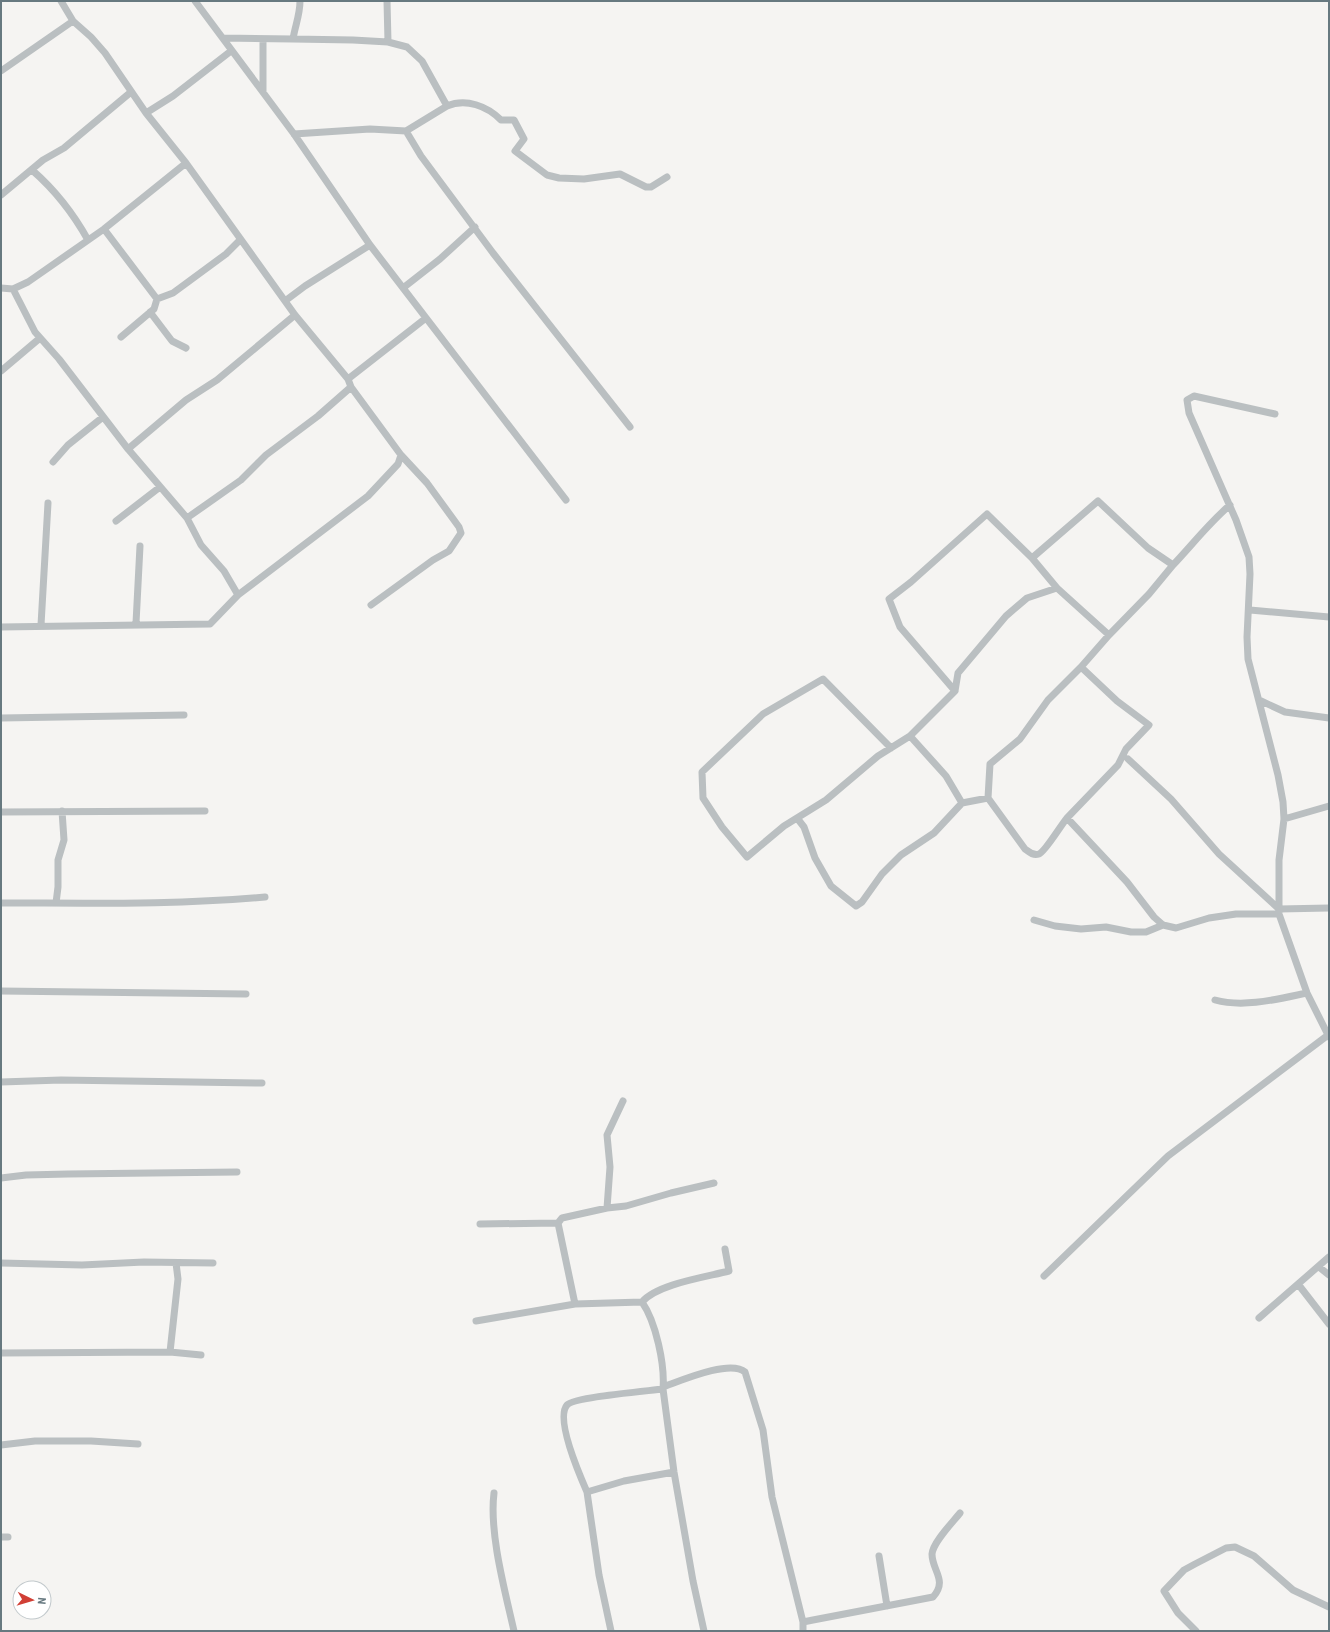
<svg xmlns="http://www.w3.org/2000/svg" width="1330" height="1632" font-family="'Roboto Condensed',sans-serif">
  <rect width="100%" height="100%" fill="#f5f4f2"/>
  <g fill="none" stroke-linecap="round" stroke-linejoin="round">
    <path stroke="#babfc1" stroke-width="7" d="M61 1 73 21 91 37 105 53 146 113 186 163 295 315 348 379 351 387
      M195 1 294 134 370 245 566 500
      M223 38 293 39C295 26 300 15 300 1
      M263 39V92
      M293 39 353 40 388 42 387 1
      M388 42 407 47 422 61 447 106
      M1 71 73 21
      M146 113 173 96 231 51
      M406 131 421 156 493 253 630 427
      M294 134 370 129 406 131 447 106C466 98 487 106 501 120H514L524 139 515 151 547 175 559 178 584 179 620 174 646 187H651L667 177
      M32 170C55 190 73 213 88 240
      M1 195 43 160 64 148 131 92
      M104 229 157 299 173 293 226 254 240 240
      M1 288 13 289 28 282 104 229 186 163
      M403 288 440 259 475 227
      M13 289 35 332 59 359 128 449
      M285 301 305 286 370 245
      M150 312 172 341 186 348
      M121 337 154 309 157 299
      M1 371 40 338
      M348 379 426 318
      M1275 414 1194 396 1187 400 1189 413 1236 520 1249 557 1250 574 1247 637 1248 659 1278 775 1283 802 1284 819 1279 860V914L1307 993 1329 1037
      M53 462 68 445 103 417
      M187 518 128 449 186 400 217 380 295 315
      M116 521 160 487
      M1173 565C1192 545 1209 523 1230 505
      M1057 588 1109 635 1081 667 1117 701 1149 725 1126 749 1118 765 1067 818
      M371 605 433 560 449 551 461 533 459 527 427 483 401 455
      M1250 610 1329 617
      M136 623 140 546
      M41 625 48 503
      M1 627 210 624 238 595 368 496 398 464 401 455 351 387 318 416 266 455 241 480 187 518 201 545 224 571 238 595
      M1109 635 1149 594 1173 565 1148 548 1098 501 1032 558 1057 588 1027 598 1006 616 958 673 955 691 910 736 946 776 962 803 988 798 1025 849C1029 852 1033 856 1039 854 1045 852 1061 825 1067 818L1127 882 1154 917 1163 925 1176 928 1209 918 1236 914H1279
      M955 691 900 627 889 599 911 582 987 514 1032 558
      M1259 700 1285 712 1329 718
      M1 718 184 715
      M891 748 823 679 763 714 702 772 703 798 722 827 747 857 784 826 826 800 878 756 910 736
      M1128 759 1171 799 1219 854 1279 909 1329 908
      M988 798 990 764 1020 739 1048 700 1081 667
      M1 812 205 811
      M797 818 804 827 815 858 831 886 856 906 862 902 882 874 901 855 934 833 962 803
      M1284 819 1329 806
      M1 903C89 903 177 905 265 897
      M56 903 58 887V860L64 840 62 811
      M1034 920 1055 926 1081 929 1106 927 1131 932H1146L1163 925
      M1 991 246 994
      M1215 1000C1244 1008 1278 999 1307 993
      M1 1082 61 1080 262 1083
      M1 1178 26 1175 68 1174 237 1172
      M607 1208 610 1167 607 1135 623 1101
      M480 1224 558 1223
      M1 1263 82 1265 144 1262 213 1263
      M1319 1267 1329 1275
      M1044 1276 1168 1156 1328 1035
      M1298 1284 1329 1324
      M642 1302C657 1284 706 1277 729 1271L725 1249
      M642 1302C656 1322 665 1365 663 1389
      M575 1304 558 1223 562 1218 607 1208 626 1206 671 1193 714 1183
      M1259 1318 1329 1257
      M476 1321 575 1304 642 1302
      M170 1352 178 1279 176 1263
      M1 1353 170 1352 201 1355
      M663 1387C680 1381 730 1359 745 1372L763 1430 772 1497 803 1622
      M1 1445 35 1441H91L138 1444
      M587 1492C580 1476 555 1419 567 1405 574 1397 648 1391 663 1389L674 1472 693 1581 704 1631
      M494 1493C489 1533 505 1591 514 1631
      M1 1537H8
      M879 1556 887 1606
      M611 1631 599 1575 587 1492 624 1481 674 1472
      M803 1631V1622L813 1620 933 1597C948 1580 932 1571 932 1554 933 1542 953 1522 960 1513
      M1196 1631 1178 1613 1164 1591 1184 1570 1195 1564 1226 1548 1235 1547 1254 1556 1293 1590 1329 1607"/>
  </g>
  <rect width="1330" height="1632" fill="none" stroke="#677980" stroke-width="4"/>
  <g transform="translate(32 1600) rotate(95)"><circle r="19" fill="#ffffff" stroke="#c2c9cc"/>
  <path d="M0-3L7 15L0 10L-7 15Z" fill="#d13f35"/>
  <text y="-6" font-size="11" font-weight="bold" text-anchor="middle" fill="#677980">N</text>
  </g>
</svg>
